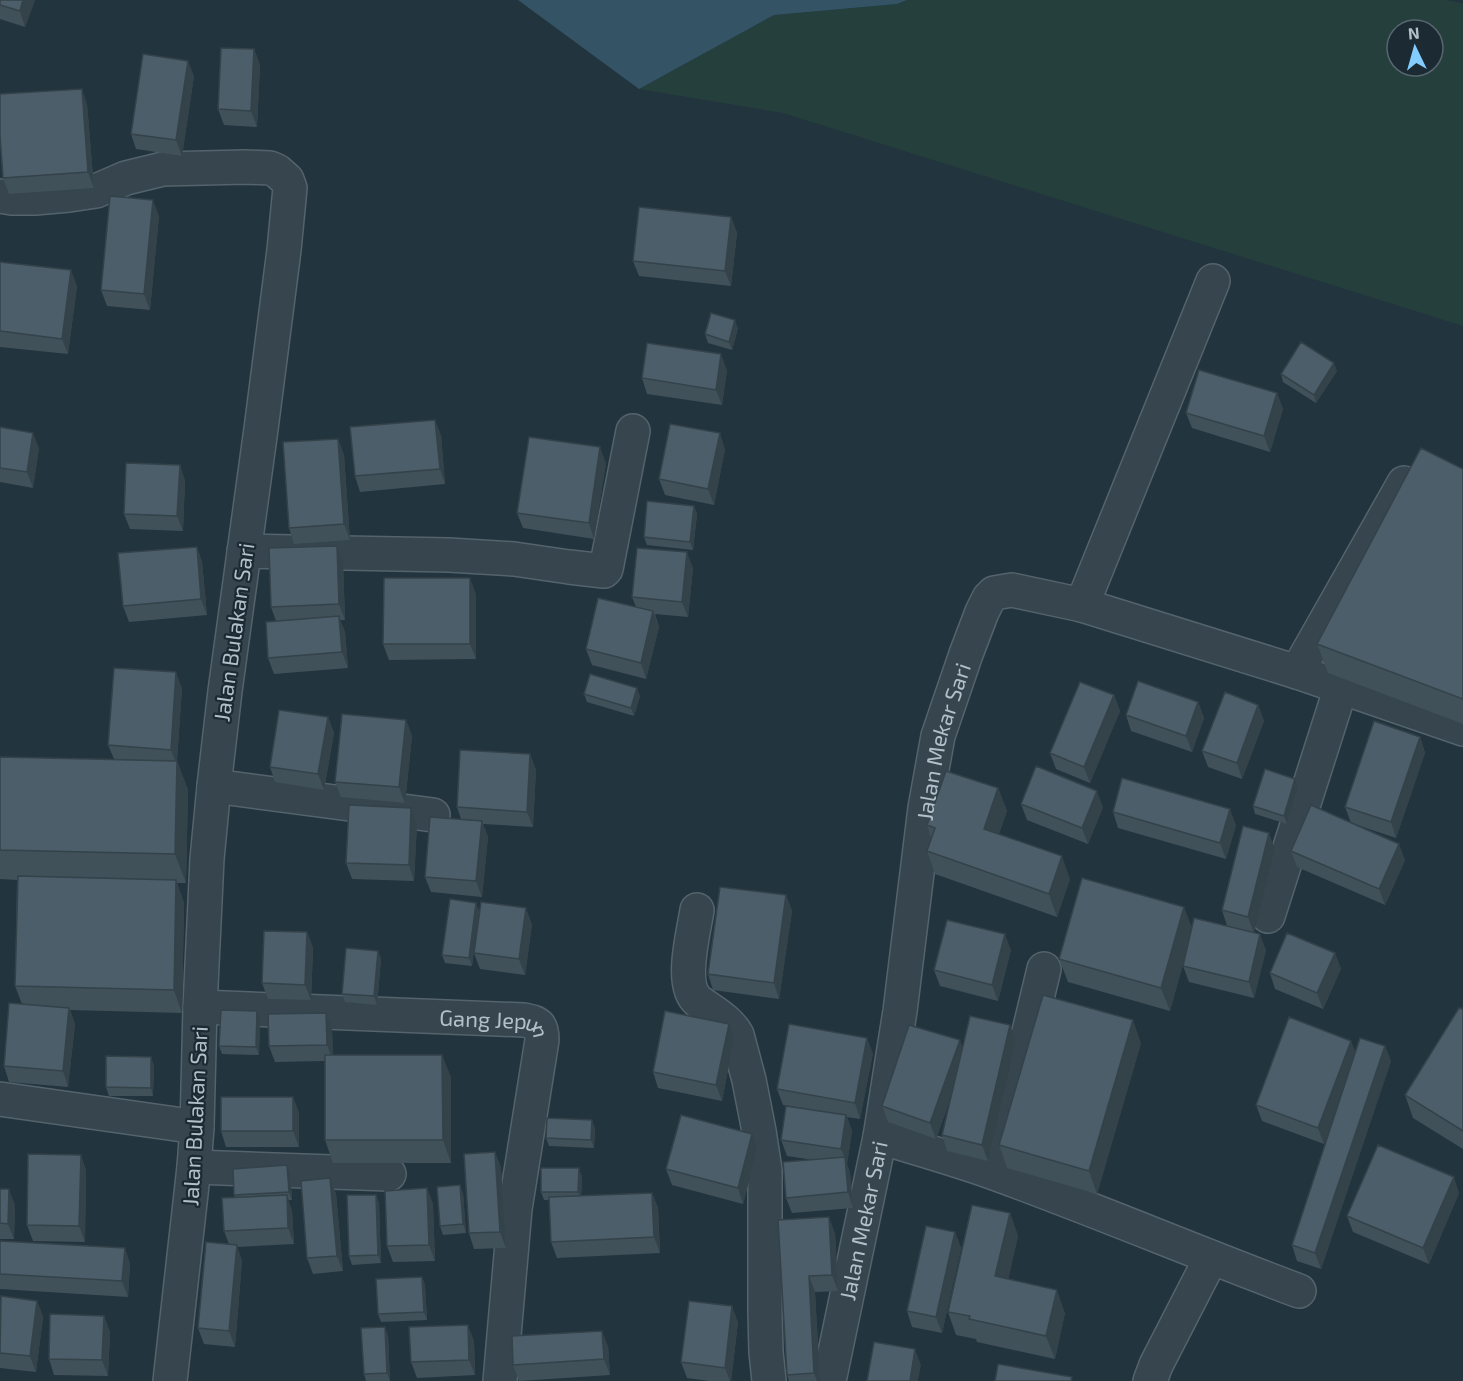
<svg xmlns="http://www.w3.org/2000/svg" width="1463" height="1381" font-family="'Exo 2',sans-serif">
  <rect width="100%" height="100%" fill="#22343e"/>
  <path fill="#243f3c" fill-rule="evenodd" d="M907 0H1445L1463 3V326L783 113 639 89 774 15 897 4ZM1397 30H1433V66H1397Z"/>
  <path fill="#345466" d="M518 0H907L897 4 774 15 639 89Z"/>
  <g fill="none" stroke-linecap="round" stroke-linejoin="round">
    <g stroke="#54636c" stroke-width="36">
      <g id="minor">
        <path d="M0 196 12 198H35L69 195 96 191 126 178 163 169 245 167 270 168 277 171 287 180 290 188 284 250 261 429 225 691 214 786 207 859 200 1007 197 1127 194 1167 170 1381"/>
        <path d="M244 551 449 555 514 559 569 567 604 571 606 569 633 431"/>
        <path d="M1082 605 1213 281"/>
        <path d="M1297 672 1404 483"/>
        <path d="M214 786 433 815"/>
        <path d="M697 910C694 931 679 985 698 1001 711 1011 728 1019 737 1035L749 1080 759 1131 765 1170V1314L766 1352 769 1381"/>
        <path d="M1268 916 1341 687"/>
        <path id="s1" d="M200 1007 524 1020C538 1023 542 1024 542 1040L515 1209 500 1381"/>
        <path d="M0 1099 197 1127"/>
        <path d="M880 1137C919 1149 959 1160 997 1174 1098 1211 1198 1253 1299 1291"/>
        <path d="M194 1167 389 1174"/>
        <path d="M995 1173 1044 969"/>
        <path id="s2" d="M829 1381 880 1137 900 1011 925 808 938 736 966 654 982 612 989 598 994 593 1012 590 1082 605 1297 672 1463 729"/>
        <path d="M1150 1381 1156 1365 1211 1258"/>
      </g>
    </g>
    <use href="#minor" stroke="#36454e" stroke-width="33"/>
  </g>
  <path fill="#40515a" d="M0 0H35L25 27 0 19Z
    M254 49 260 65 257 127 224 125 218 109Z
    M194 76 182 156 136 149 131 134Z
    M87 104 94 188 9 194 3 178Z
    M159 216 150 310 107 306 101 290Z
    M731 217 737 233 731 286 639 276 633 261Z
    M0 262 77 286 68 354 0 347Z
    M738 328 732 350 708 343 705 334Z
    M727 370 722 405 647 394 642 378Z
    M1337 371 1316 403 1283 382 1281 374Z
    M1277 393 1283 409 1270 452 1192 428 1186 413Z
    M0 427 39 448 33 488 0 482Z
    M441 435 445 484 360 492 355 476Z
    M338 439 344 455 350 540 294 544 289 528Z
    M725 449 714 505 665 495 659 479Z
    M606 463 594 539 523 528 517 513Z
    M1463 469V724L1328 673 1317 644Z
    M185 480 183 531 130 529 124 514Z
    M694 506 697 514 693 550 647 545 644 537Z
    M337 546 343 561 345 620H340L345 632 348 668 274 674 268 658 276 621 271 607Z
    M197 547 202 562 207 615 129 622 123 606Z
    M693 568 688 617 655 614 659 627 646 679 592 665 586 649 636 607 632 597Z
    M476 594V659L389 660 383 644Z
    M182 688 177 761 188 790 186 883H177L184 903 182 1013 70 1010 75 1024 68 1087 9 1082 4 1066 22 1004 15 986 17 880 0 879V757L114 759 108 745Z
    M584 694 640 696 634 716 587 702Z
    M1114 695 1120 711 1090 783 1056 769 1050 753Z
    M1198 702 1204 718 1192 752 1131 731 1126 715Z
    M1258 705 1264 721 1242 779 1208 767 1202 751Z
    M328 717 334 733 324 790 275 782 270 767Z
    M406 720 412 736 405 803 341 797 335 782Z
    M1420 737 1425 753 1396 838 1351 823 1345 807Z
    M530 754 536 770 533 827 483 824 488 837 482 897 431 892 425 877 461 819 457 807Z
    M1298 787 1287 824 1255 814 1253 806Z
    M998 788 1007 811 999 834 1070 879 1057 917 935 874 927 851 931 838 927 825Z
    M1021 804 1103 807 1088 844 1027 820Z
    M411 808 417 824 414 881 352 879 346 863Z
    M1113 812 1236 825 1226 859 1118 828Z
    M1275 849 1254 932 1266 950 1254 998 1189 982 1183 966 1188 945 1170 1011 1068 982 1059 959 1192 929 1227 926 1222 910Z
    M1291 851 1405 860 1385 905 1297 867Z
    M786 895 792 911 779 999 713 990 708 974Z
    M476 903 479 911 472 966 445 963 442 955Z
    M532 924 525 975 480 969 474 953Z
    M307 932 313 948 311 1000 268 999 262 983Z
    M1011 950 998 1001 940 986 934 970Z
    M378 951 381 959 377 1005 345 1002 342 994Z
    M1335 953 1341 969 1323 1009 1275 989 1270 973Z
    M1463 1007V1149L1413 1118 1405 1095Z
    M326 1013 332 1029 333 1055H442L451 1078V1163H333L325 1140V1061L275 1062 269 1046Z
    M260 1019 259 1055 222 1054 219 1046Z
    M1010 1025 1016 1041 988 1161 947 1151 942 1135 951 1097 936 1139 888 1122 882 1106 963 1048Z
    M734 1039 722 1101 658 1088 653 1072Z
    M1141 1043 1097 1194 1007 1168 999 1145Z
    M1385 1046 1391 1061 1321 1269 1297 1261 1292 1245 1335 1113 1324 1144 1262 1121 1256 1105 1356 1052Z
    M873 1053 860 1119 847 1117 852 1131 847 1164 850 1173 853 1208 792 1213 786 1198 814 1160 787 1156 781 1140 802 1108 783 1105 777 1089Z
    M154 1065 153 1096H109L106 1087Z
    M293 1097 299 1113V1147H226L221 1131Z
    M595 1128 594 1148 549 1146 546 1138Z
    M757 1150 743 1204 672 1185 666 1169Z
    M495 1152 501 1168 506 1248 474 1249 469 1233Z
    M81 1155 86 1171 85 1242 33 1241 27 1225Z
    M287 1165 290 1173 292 1200H288L292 1211 294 1244 237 1247 242 1261 235 1347 204 1344 198 1328 229 1244 224 1231 235 1198 234 1195Z
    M582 1176 581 1196 652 1193 658 1208 660 1253 557 1258 551 1242 549 1200H544L541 1192Z
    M330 1178 336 1194 343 1271 313 1274 307 1258Z
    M427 1188 433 1204 435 1261 393 1262 387 1246Z
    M0 1189 15 1205 14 1239H0Z
    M463 1193 466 1233 443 1235 440 1226Z
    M1459 1193 1429 1264 1353 1232 1347 1216Z
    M376 1195 379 1203 381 1263 352 1265 349 1256Z
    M1010 1213 1018 1236 1008 1279 1065 1313 1055 1359 977 1342 976 1339 956 1335 948 1312Z
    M778 1220 835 1233 838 1291 815 1292 820 1381H789L787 1375Z
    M955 1232 961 1248 942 1333 912 1327 907 1311Z
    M0 1241 125 1248 130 1264 128 1297 0 1289Z
    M422 1277 425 1285 427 1320 381 1322 378 1314Z
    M0 1301H37L43 1317 36 1372 0 1368Z
    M104 1316 110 1332 108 1376 54 1375 49 1359Z
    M738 1322 731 1381H709L687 1378 681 1362Z
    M388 1335 390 1381H366L364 1374Z
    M474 1341 475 1375 417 1378 411 1362Z
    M608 1346 610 1375 519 1381 513 1365Z"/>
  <path fill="#34424a" d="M23 0H35L25 27 20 11Z
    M254 49 260 65 257 127 251 111Z
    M188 61 194 76 182 156 176 140Z
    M82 89 87 104 94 188 88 172Z
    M153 200 159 216 150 310 144 294Z
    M731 217 737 233 731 286 725 271Z
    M71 270 77 286 68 354 62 339Z
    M735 320 738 328 732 350 729 342Z
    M721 354 727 370 722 405 716 390Z
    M1334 363 1337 371 1316 403 1314 395Z
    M1277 393 1283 409 1270 452 1264 436Z
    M435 420 441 435 445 484 440 469Z
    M33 433 39 448 33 488 27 472Z
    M720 433 725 449 714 505 708 489Z
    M338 439 344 455 350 540 344 524Z
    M600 447 606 463 594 539 589 523Z
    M180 465 185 480 183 531 177 516Z
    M694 506 697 514 693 550 690 542Z
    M337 546 343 561 345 620 339 604Z
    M197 547 202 562 207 615 201 599Z
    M687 552 693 568 688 617 682 602Z
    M470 578 476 594V659L470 644Z
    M653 611 659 627 646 679 641 663Z
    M339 616 345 632 348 668 342 652Z
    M176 672 182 688 177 761 188 790 186 883 175 854 177 765 171 750Z
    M637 688 640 696 634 716 631 708Z
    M1114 695 1120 711 1090 783 1084 767Z
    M1198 702 1204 718 1192 752 1186 736Z
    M1258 705 1264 721 1242 779 1237 763Z
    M328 717 334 733 324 790 318 774Z
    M406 720 412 736 405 803 399 787Z
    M1420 737 1425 753 1396 838 1391 822Z
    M530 754 536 770 533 827 527 812Z
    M1295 779 1298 787 1287 824 1284 816Z
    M998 788 1007 811 992 852 984 829Z
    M1097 791 1103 807 1088 844 1082 828Z
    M411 808 417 824 414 881 409 865Z
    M1230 809 1236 825 1226 859 1220 843Z
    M482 821 488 837 482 897 476 881Z
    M1269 833 1275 849 1254 933 1248 917Z
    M1399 844 1405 860 1385 905 1379 889Z
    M1062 856 1070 879 1057 917 1049 894Z
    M176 880 184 903 182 1013 174 990Z
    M786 895 792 911 779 999 774 983Z
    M476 903 479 911 472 966 469 958Z
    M1184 907 1193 930 1170 1011 1161 988Z
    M526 908 532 924 525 975 519 959Z
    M307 932 313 948 311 1000 305 985Z
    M1005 934 1011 950 998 1001 992 985Z
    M1260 934 1266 950 1254 998 1249 982Z
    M378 951 381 959 377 1005 374 996Z
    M1335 953 1341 969 1323 1009 1317 993Z
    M69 1008 75 1024 68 1087 63 1071Z
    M257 1011 260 1019 259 1055 256 1047Z
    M326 1013 332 1029 333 1061 327 1045Z
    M1133 1020 1141 1043 1097 1194 1089 1171Z
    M729 1024 734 1039 722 1101 716 1085Z
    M1010 1025 1016 1041 988 1161 982 1145Z
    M867 1038 873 1053 860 1119 855 1103Z
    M960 1040 966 1056 936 1139 930 1123Z
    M1351 1041 1357 1056 1324 1144 1318 1128Z
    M1385 1046 1391 1061 1321 1269 1315 1253Z
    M442 1055 451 1078V1163L443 1140Z
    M151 1057 154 1065 153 1096 151 1088Z
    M293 1097 299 1113V1147L293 1131Z
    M846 1115 852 1131 847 1164 850 1173 853 1208 848 1192 845 1158 841 1149Z
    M592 1120 595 1128 594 1148 591 1140Z
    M752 1134 757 1150 743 1204 738 1188Z
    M495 1152 501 1168 506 1248 500 1232Z
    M81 1155 86 1171 85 1242 79 1226Z
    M287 1165 290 1173 292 1200 289 1192Z
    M579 1168 582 1176 581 1200 578 1192Z
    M1454 1177 1459 1193 1429 1264 1423 1248Z
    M330 1178 336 1194 343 1271 337 1256Z
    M460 1185 463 1193 466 1233 463 1224Z
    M427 1188 433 1204 435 1261 429 1245Z
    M9 1189 15 1205 14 1239 8 1224Z
    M652 1193 658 1208 660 1253 654 1237Z
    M287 1195 292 1211 294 1244 288 1228Z
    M376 1195 379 1203 381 1263 378 1255Z
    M1010 1213 1018 1236 1004 1299 995 1276Z
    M829 1217 835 1233 838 1291 832 1275Z
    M955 1232 961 1248 942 1333 936 1317Z
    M237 1245 242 1261 235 1347 229 1331Z
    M125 1248 130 1264 128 1297 122 1281Z
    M809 1276 815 1292 820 1381H817L814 1373Z
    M422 1277 425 1285 427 1320 424 1312Z
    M1057 1290 1065 1313 1055 1359 1046 1336Z
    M37 1301 43 1317 36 1372 30 1356Z
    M732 1306 738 1322 731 1381H730L725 1368Z
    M104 1316 110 1332 108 1376 102 1360Z
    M468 1325 474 1341 475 1375 469 1360Z
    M385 1327 388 1335 390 1381 387 1373Z
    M602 1331 608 1346 610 1375 604 1359Z
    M915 1349 921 1365 918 1381H910Z"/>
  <path fill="#4b5e69" stroke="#34424a" stroke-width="1.5" d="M0 0H23L20 11 0 5Z
    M221 48 254 49 251 111 218 109Z
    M143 54 188 61 176 140 131 134Z
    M82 89 88 172 3 178 0 136V94Z
    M110 196 153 200 144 294 101 290Z
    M639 207 731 217 725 271 633 261Z
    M0 262 71 270 62 339 0 331Z
    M711 313 735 320 729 342 705 334Z
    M1301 342 1334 363 1314 395 1281 374Z
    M647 343 721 354 716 390 642 378Z
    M1199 370 1277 393 1264 436 1186 413Z
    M435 420 440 469 355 476 350 427Z
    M670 424 720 433 708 489 659 479Z
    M0 427 33 433 27 472 0 468Z
    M529 437 600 447 589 523 517 513Z
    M338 439 344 524 289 528 283 442Z
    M1421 448 1463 469V699L1317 644Z
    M126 463 180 465 177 516 124 514Z
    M647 501 694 506 690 542 644 537Z
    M337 546 339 604 271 607 269 548Z
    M197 547 201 599 123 606 118 553Z
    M637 548 687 552 682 602 632 597Z
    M384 578H470V644H383Z
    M598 598 653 611 641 663 586 649Z
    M339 616 342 652 268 658 266 622Z
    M114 668 176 672 171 750 108 745Z
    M590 674 637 688 631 708 584 694Z
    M1138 681 1198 702 1186 736 1126 715Z
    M1080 682 1114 695 1084 767 1050 753Z
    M1225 692 1258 705 1237 763 1202 751Z
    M279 710 328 717 318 774 270 767Z
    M342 714 406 720 399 787 335 782Z
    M1374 721 1420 737 1391 822 1345 807Z
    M460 750 530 754 527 812 457 807Z
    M0 757 177 761 175 854 0 850Z
    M1036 766 1097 791 1082 828 1021 804Z
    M1265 769 1295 779 1284 816 1253 806Z
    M946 771 998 788 984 829 1062 856 1049 894 927 851 935 828 927 825Z
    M1122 778 1230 809 1220 843 1113 812Z
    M349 805 411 808 409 865 346 863Z
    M1311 805 1399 844 1379 889 1291 851Z
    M430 817 482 821 476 881 425 877Z
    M1243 826 1269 833 1248 917 1222 910Z
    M18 876 176 880 174 990 15 986Z
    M1082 878 1184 907 1161 988 1059 959Z
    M720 887 786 895 774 983 708 974Z
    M450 899 476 903 469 958 442 955Z
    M481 902 526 908 519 959 474 953Z
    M1194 918 1260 934 1249 982 1183 966Z
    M947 920 1005 934 992 985 934 970Z
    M264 931 307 932 305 985 262 983Z
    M1287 933 1335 953 1317 993 1270 973Z
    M346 948 378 951 374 996 342 994Z
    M1043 995 1133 1020 1089 1171 999 1145Z
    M9 1003 69 1008 63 1071 4 1066Z
    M1463 1007V1131L1405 1095 1459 1008 1462 1009Z
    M221 1010 257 1011 256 1047 219 1046Z
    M665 1011 729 1024 716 1085 653 1072Z
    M326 1013 327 1045 269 1046 268 1014Z
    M970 1016 1010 1025 982 1145 942 1135Z
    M1289 1017 1351 1041 1318 1128 1256 1105Z
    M789 1024 867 1038 855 1103 777 1089Z
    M909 1025 960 1040 930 1123 882 1106Z
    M1360 1038 1385 1046 1315 1253 1292 1245Z
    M325 1055H442L443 1140H325Z
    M106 1056 151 1057V1088L106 1087Z
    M221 1097H293V1131H221Z
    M786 1106 846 1115 841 1149 781 1140Z
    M681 1115 752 1134 738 1188 666 1169Z
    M547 1118 592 1120 591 1140 546 1138Z
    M1378 1145 1454 1177 1423 1248 1347 1216Z
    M495 1152 500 1232 469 1233 464 1154Z
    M28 1154 81 1155 79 1226 27 1225Z
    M845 1157 848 1192 786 1198 783 1162Z
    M287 1165 289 1192 234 1195 233 1169Z
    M541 1168H579L578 1192H541Z
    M330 1178 337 1256 307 1258 301 1181Z
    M460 1185 463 1224 440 1226 437 1187Z
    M427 1188 429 1245 387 1246 385 1191Z
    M0 1189H9L8 1224 0 1223Z
    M652 1193 654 1237 551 1242 549 1197Z
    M287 1195 288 1228 224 1231 222 1198Z
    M347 1195H376L378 1255 349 1256Z
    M972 1205 1010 1213 995 1276 1057 1290 1046 1336 969 1319 970 1316 948 1312Z
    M829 1217 832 1275 809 1276 814 1373 787 1375 778 1220Z
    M926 1226 955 1232 936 1317 907 1311Z
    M0 1241 125 1248 122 1281 0 1274Z
    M206 1242 237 1245 229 1331 198 1328Z
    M422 1277 424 1312 378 1314 376 1279Z
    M1 1296 37 1301 30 1356 0 1353Z
    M689 1301 732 1306 725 1368 681 1362Z
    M50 1314 104 1316 102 1360 49 1359Z
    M468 1325 469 1360 411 1362 409 1327Z
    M385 1327 387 1373 364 1374 361 1328Z
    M602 1331 604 1359 513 1365 512 1336Z
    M874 1342 915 1349 910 1381H867Z
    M998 1364 1072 1377 1071 1381H995Z"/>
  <g text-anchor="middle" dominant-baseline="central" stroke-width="4.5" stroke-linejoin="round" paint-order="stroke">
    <g font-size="22" fill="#b2c0c9" stroke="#1b2a33">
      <text transform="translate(233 632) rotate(-82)">Jalan Bulakan Sari</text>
      <text stroke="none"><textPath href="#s2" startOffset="650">Jalan Mekar Sari</textPath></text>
      <text stroke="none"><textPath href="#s1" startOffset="296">Gang Jepun</textPath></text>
      <text transform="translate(194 1116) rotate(-87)">Jalan Bulakan Sari</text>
      <text stroke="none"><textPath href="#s2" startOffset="164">Jalan Mekar Sari</textPath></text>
    </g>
  </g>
  <g transform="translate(1415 48) rotate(355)"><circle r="28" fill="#1b2a33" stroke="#57666f" stroke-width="1.5"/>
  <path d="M0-4.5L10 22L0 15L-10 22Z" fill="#82cdfe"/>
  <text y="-9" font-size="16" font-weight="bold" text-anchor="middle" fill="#b2c0c9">N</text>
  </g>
</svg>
